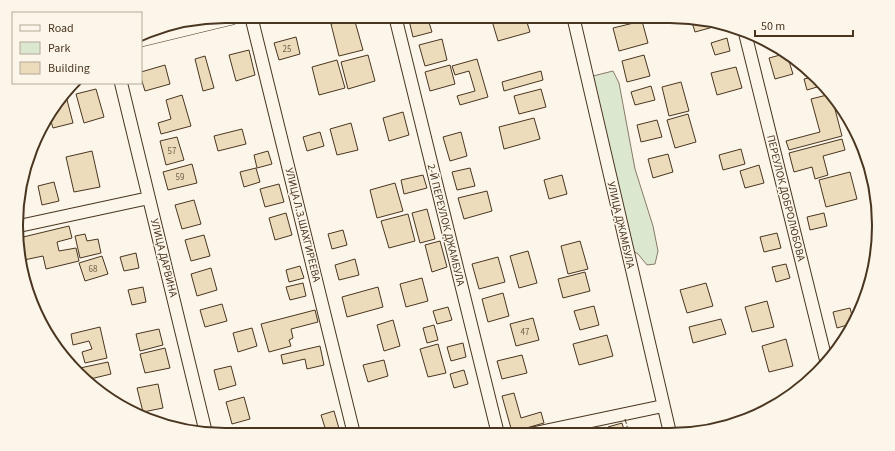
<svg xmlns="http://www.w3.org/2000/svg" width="895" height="451" font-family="'Source Sans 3',sans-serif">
  <rect width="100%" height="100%" fill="#fbf6e9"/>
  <path fill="#dce7d0" stroke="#887966" d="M613 71 619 83 635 169 653 226 658 251 655 264 647 265 638 254 633 251 593 76Z"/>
  <path fill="#ecdcbc" stroke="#4a3520" d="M408 16H427L432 32 413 37Z
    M449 16H468L450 21Z
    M511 16H525L530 32 498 41 492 21Z
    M354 18 363 50 339 56 331 24Z
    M691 19 717 26 695 32Z
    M642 21 648 43 619 51 613 28Z
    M296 37 300 54 279 60 274 43Z
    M727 38 730 51 715 55 711 43Z
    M442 39 447 60 425 66 419 45Z
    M249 50 255 75 236 81 229 55Z
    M784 54 788 58 793 74 775 79 769 58Z
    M368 55 375 81 348 89 341 62Z
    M644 55 650 76 627 82 622 61Z
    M205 56 214 88 203 91 195 59Z
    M477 59 488 97 460 105 457 96 475 91 469 71 455 75 452 66Z
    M337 60 345 88 319 95 312 67Z
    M165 65 170 84 145 91 141 78V72Z
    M450 65 455 84 430 91 425 72Z
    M736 67 742 88 717 95 711 73Z
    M541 71 543 80 504 91 502 82Z
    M813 77 824 85 807 90 804 79Z
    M681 82 689 111 669 116 662 87Z
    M651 86 655 100 635 105 631 92Z
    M96 89 104 117 84 123 76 94Z
    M541 89 546 107 519 114 514 96Z
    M831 94 842 136 789 150 786 141 820 132 811 99Z
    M182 95 191 126 161 134 158 123 171 119 166 100Z
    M66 96 73 123 53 128 49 115 51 109 63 97Z
    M403 112 409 135 389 141 383 118Z
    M688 114 696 142 675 148 667 120Z
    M534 118 540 139 504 149 499 127Z
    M657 120 662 137 641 142 637 125Z
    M351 123 358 150 337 155 330 129Z
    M242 129 246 144 218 151 214 136Z
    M320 132 324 146 307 151 303 137Z
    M461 132 467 156 450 161 443 137Z
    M177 137 184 160 166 165 160 141Z
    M842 139 845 150 823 156 828 175 815 179 812 167 794 172 789 153Z
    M741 149 745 164 723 170 719 155Z
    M92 151 100 187 74 192 66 157Z
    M268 151 272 164 257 168 254 155Z
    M668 154 673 172 653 178 648 159Z
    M192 164 197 183 168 190 163 172Z
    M759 165 764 183 745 188 740 171Z
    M256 168 260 182 244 187 240 172Z
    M470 168 475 186 457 190 452 172Z
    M850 172 857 199 826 207 819 180Z
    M423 175 427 188 404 194 401 180Z
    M562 175 567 194 549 199 544 180Z
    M54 182 59 201 42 205 38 186Z
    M395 183 403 211 377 218 370 190Z
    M279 184 284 202 265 207 260 189Z
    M487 191 492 211 464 219 458 198Z
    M194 200 201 224 182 229 175 205Z
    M427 209 435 239 420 243 412 213Z
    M286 213 292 235 275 240 269 218Z
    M824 213 827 226 810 230 807 217Z
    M408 214 415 241 389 248 381 221Z
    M69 226 72 238 57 242 59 251 76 248 79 261 46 269 43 256 24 260 19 238Z
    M343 230 347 245 332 249 328 234Z
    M777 233 781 248 764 252 760 237Z
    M85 234 87 241 98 239 101 253 80 258 75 236Z
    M204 235 210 256 191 261 185 240Z
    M440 241 447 267 432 272 425 245Z
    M580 241 588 269 568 274 561 246Z
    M528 251 537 283 519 288 510 256Z
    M136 253 139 268 124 271 120 257Z
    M102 256 108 274 85 281 79 263Z
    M498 257 505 282 479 289 472 264Z
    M355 259 359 275 339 280 335 265Z
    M786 264 790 278 776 282 772 267Z
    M300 266 304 278 289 282 286 270Z
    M211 268 217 290 197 296 191 274Z
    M585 272 590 291 563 298 558 279Z
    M422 278 428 301 406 307 400 284Z
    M303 283 306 296 290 300 286 287Z
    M706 283 713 306 687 313 680 290Z
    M143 287 146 302 132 305 128 290Z
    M378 287 383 307 347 317 342 297Z
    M503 293 509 316 488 322 482 299Z
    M767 301 774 327 752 332 745 307Z
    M222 304 227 321 205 327 200 310Z
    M594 306 599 325 580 330 574 311Z
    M448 307 452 320 437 324 433 311Z
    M850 308 854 323 837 328 833 312Z
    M315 310 318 322 291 329 293 338 289 340 291 346 269 352 261 324Z
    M533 318 539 340 516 346 510 324Z
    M721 319 726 334 693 343 689 327Z
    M393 320 400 346 384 351 377 325Z
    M434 325 438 340 427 343 423 328Z
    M100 327 107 358 85 363 82 352 92 349 89 341 73 345 71 334Z
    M252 328 257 346 238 352 233 333Z
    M159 329 163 345 140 351 136 334Z
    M607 335 613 356 579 365 573 344Z
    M786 339 793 366 769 372 762 346Z
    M463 343 466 357 451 361 447 347Z
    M438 344 446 373 428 377 420 349Z
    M320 346 324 365 307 369 305 359 283 364 281 355Z
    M165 348 170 368 145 373 140 354Z
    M522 355 527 373 502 379 497 361Z
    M384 360 388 376 368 382 363 365Z
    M108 362 111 374 86 380 82 377 80 368Z
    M231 366 236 385 219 390 214 370Z
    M464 370 468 384 454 388 450 374Z
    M158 384 163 408 143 412 137 388Z
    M514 393 521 418 541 412 544 423 512 432 502 396Z
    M244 397 250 419 232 424 226 402Z
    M334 411 340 432 327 434 321 415Z
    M622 423 625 433H610L608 427Z"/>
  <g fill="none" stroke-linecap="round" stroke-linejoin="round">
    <g stroke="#4a3520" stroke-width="14">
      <path id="street" d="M251 16 354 434
        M395 16 498 434
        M573 16 670 433
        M745 33 826 360H830
        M121 83 206 433
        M19 226 149 198
        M530 434 663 406"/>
    </g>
    <g stroke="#4a3520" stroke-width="18">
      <path id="secondary" d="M141 38 232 16"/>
    </g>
    <use href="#street" stroke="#fbf6e9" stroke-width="12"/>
    <use href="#secondary" stroke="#fbf6e9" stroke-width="17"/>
    <path stroke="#4a3520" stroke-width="1" stroke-dasharray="5 2" stroke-linecap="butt" d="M625 419 629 433"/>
  </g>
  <g text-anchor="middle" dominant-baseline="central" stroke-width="3" stroke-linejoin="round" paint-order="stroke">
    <g font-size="9" fill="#725f47">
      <text x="287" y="49">25</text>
      <text x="172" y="151">57</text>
      <text x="180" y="177">59</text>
      <text x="93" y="269">68</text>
      <text x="525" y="332">47</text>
    </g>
    <g font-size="11" fill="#4a3520" stroke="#fbf6e9">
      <text transform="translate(786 198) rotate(76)">ПЕРЕУЛОК ДОБРОЛЮБОВА</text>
      <text transform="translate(303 225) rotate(76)">УЛИЦА Л.З.ШАХГИРЕЕВА</text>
      <text transform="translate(446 225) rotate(76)">2-Й ПЕРЕУЛОК ДЖАМБУЛА</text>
      <text transform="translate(621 225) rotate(77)">УЛИЦА ДЖАМБУЛА</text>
      <text transform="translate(164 258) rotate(76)">УЛИЦА ДАРВИНА</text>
    </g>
  </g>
  <path d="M0 0H895V451H0ZM225 23H670A202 202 0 0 1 872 225V226A202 202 0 0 1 670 428H225A202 202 0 0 1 23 226V225A202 202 0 0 1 225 23Z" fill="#fbf6e9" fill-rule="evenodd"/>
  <path fill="none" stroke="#4a3520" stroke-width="2" d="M225 23H670A202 202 0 0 1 872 225V226A202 202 0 0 1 670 428H225A202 202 0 0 1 23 226V225A202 202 0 0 1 225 23Z"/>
  <rect x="12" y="12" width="130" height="72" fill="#fbf6e9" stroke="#b4a999"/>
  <rect x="20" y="25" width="20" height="6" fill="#fbf6e9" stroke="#b4a999"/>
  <text x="48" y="32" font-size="12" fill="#4a3520">Road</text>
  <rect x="20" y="42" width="20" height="12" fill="#dce7d0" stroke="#b4a999"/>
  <text x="48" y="52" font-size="12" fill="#4a3520">Park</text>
  <rect x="20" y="62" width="20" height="12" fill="#ecdcbc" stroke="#b4a999"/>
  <text x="48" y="72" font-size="12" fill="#4a3520">Building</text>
  <path d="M755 30v6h98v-6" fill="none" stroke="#4a3520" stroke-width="2"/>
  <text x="761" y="30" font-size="12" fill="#4a3520" stroke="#fbf6e9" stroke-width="3" paint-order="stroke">50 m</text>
</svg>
